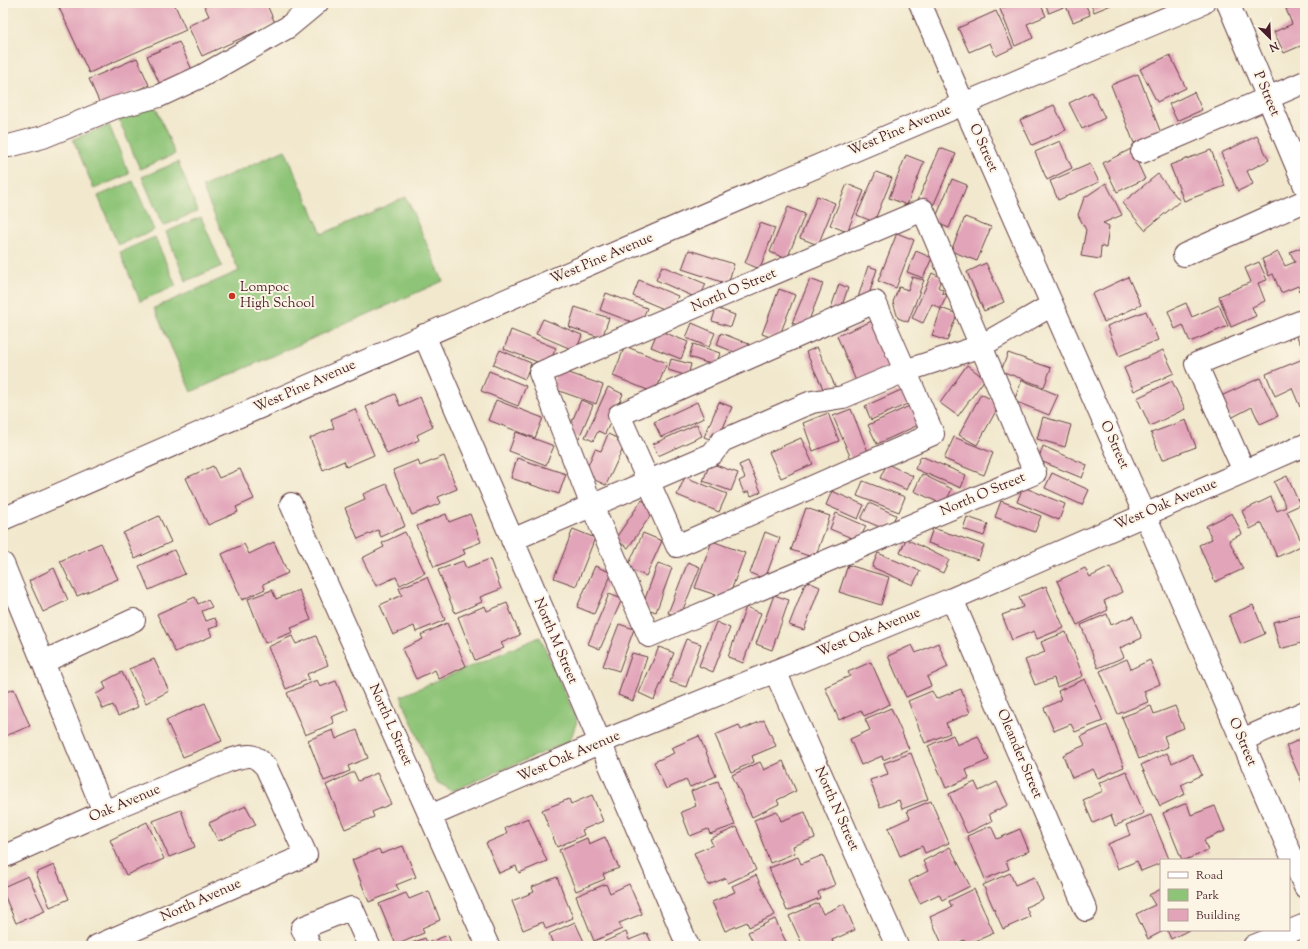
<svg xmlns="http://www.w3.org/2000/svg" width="1308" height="949" font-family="'Sorts Mill Goudy',serif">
  <rect width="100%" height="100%" fill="#fcf5e5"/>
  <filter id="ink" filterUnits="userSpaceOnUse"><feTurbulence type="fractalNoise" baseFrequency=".025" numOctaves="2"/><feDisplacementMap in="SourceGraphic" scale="8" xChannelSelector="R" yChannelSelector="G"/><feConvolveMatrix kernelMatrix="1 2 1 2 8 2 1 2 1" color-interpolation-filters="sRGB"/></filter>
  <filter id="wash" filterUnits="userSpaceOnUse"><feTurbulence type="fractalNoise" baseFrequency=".012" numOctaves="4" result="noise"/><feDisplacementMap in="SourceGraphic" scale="16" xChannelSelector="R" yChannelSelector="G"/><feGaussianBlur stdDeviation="0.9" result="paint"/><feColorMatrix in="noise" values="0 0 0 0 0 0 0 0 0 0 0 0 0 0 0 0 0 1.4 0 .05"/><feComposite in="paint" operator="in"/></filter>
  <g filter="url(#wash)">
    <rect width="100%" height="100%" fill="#f1e8cd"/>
    <path fill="#8ec477" stroke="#6c7251" d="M155 105 175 154 140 169 119 120Z
      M109 125 129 174 94 189 73 139Z
      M285 150 322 234 406 197 443 281 191 392 154 308 239 271 202 187Z
      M178 162 198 211 163 226 142 177Z
      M133 181 154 230 118 245 98 196Z
      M201 217 222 266 186 281 166 232Z
      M155 237 176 286 140 301 120 252Z
      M540 637 577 721 570 741 452 791 436 781 401 696Z"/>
    <g id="blocks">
      <path fill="#e2a4b9" d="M57 3H174L186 30 89 73Z
        M203 3H270L267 5 275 23 202 56 188 26 209 16Z
        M1015 3H1040L1046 16 1027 24 1033 38 1015 46 1000 9Z
        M1045 3H1085L1090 15 1073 22 1066 6 1049 13Z
        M1090 3H1110L1111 5 1094 12Z
        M1299 3H1305V44L1284 53 1274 32 1292 24 1286 9Z
        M996 11 1013 48 996 56 990 43 969 52 958 28Z
        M179 42 194 74 162 89 147 56Z
        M1170 55 1186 88 1157 102 1140 69Z
        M137 58 149 85 101 106 89 79Z
        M1138 74 1161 133 1134 143 1111 85Z
        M1092 92 1105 118 1082 129 1069 103Z
        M1194 92 1202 110 1177 121 1169 104Z
        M1054 105 1066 130 1032 145 1020 120Z
        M1257 136 1269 160 1247 171 1253 184 1238 191 1221 153Z
        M1060 141 1072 168 1047 180 1035 152Z
        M940 148 956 154 933 206 918 200Z
        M1131 149 1145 179 1117 192 1103 163Z
        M1211 150 1225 186 1184 201 1170 165Z
        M906 155 924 162 907 205 889 198Z
        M1090 164 1099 182 1058 200 1050 181Z
        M876 172 892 178 874 222 857 215Z
        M1158 174 1180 201 1145 230 1122 203Z
        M952 179 967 185 949 228 934 222Z
        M1106 183 1122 215 1103 223 1109 226 1106 248 1101 246 1100 259 1081 256 1086 230 1078 215 1084 198Z
        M847 184 864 191 847 232 830 225Z
        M817 196 835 203 818 245 800 238Z
        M788 207 805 214 787 259 770 252Z
        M965 217 991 227 977 261 951 251Z
        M760 223 775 228 760 269 745 263Z
        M897 233 914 240 896 288 878 281Z
        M1305 246V295L1302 296 1298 286 1281 293 1273 274 1269 276 1262 259 1278 252 1285 266 1295 262 1290 252Z
        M689 250 734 264 728 284 682 269Z
        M916 251 932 258 923 278 907 272Z
        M1259 262 1267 280 1258 283 1265 301 1252 307 1256 316 1231 327 1219 296 1251 282 1245 268Z
        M986 263 1004 302 984 311 967 272Z
        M662 266 706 284 699 299 656 280Z
        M868 266 877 269 866 304 857 301Z
        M932 273 942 278 938 287 943 290 942 293 947 295 941 308 957 314 947 341 932 336 941 309 932 304 923 323 912 318Z
        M912 277 924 280 908 322 898 318 893 302 899 287 908 290Z
        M1128 277 1141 305 1104 322 1092 294Z
        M810 279 823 284 806 328 792 323Z
        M639 280 678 296 671 312 633 296Z
        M839 284 848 288 839 314 830 311Z
        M779 289 795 295 778 340 762 334Z
        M606 293 647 308 640 325 600 310Z
        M1186 303 1192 317 1219 305 1228 326 1190 342 1183 325 1175 329 1168 311Z
        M575 307 609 318 602 338 569 327Z
        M716 308 735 315 731 327 712 321Z
        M1146 311 1158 340 1119 356 1107 326Z
        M543 319 582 335 576 351 536 334Z
        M872 321 892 366 856 381 837 336Z
        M692 323 715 333 709 347 686 338Z
        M511 330 556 348 548 366 504 349Z
        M658 330 688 342 681 359 651 347Z
        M1305 331V353L1296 335Z
        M721 333 749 344 744 356 717 345Z
        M693 344 720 353 716 366 689 357Z
        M625 346 667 363 655 393 613 376Z
        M817 347 837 390 826 395 806 352Z
        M500 350 531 363 525 379 493 365Z
        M1163 350 1174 373 1134 391 1124 368Z
        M1008 353 1051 368 1044 387 1001 371Z
        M671 359 691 364 688 376 668 370Z
        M1303 359 1305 364V405L1300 407 1292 388 1275 396 1266 374Z
        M967 365 985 379 958 416 940 403Z
        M558 369 603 385 596 404 551 388Z
        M489 371 526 386 518 406 481 391Z
        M1260 378 1278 416 1260 424 1252 407 1231 418 1221 396Z
        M1022 380 1058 395 1049 415 1014 401Z
        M1172 381 1185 409 1150 426 1137 398Z
        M608 387 623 394 605 434 598 431 593 441 585 437Z
        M908 387 914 401 871 420 865 406Z
        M395 394 400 406 420 397 433 427 417 435 419 440 387 454 366 407Z
        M981 394 1000 404 977 445 959 435Z
        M496 400 543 418 535 438 488 420Z
        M581 400 593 405 579 438 567 433Z
        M697 402 704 418 661 437 654 422Z
        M719 402 732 407 717 442 704 437Z
        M918 402 927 421 877 444 868 425Z
        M355 409 374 455 346 467 344 461 323 470 310 438 334 428 331 419Z
        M851 409 869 454 852 461 833 416Z
        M828 413 839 441 813 451 803 423Z
        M1043 417 1071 425 1065 447 1037 439Z
        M1186 420 1196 447 1162 460 1151 433Z
        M697 424 702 436 658 456 653 444Z
        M516 432 554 446 546 465 509 451Z
        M608 434 626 442 606 485 588 477 591 472 586 470 595 449 601 451Z
        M954 437 993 453 984 475 944 459Z
        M801 438 813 464 781 478 769 452Z
        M1043 446 1087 465 1082 478 1038 460Z
        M444 456 457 489 438 497 441 503 412 515 393 470 418 460 420 466Z
        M921 456 966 475 961 488 915 469Z
        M517 458 566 474 559 494 511 478Z
        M748 461 761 492 751 496 749 491 744 493 739 481 745 478 739 465Z
        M710 463 738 473 731 491 703 481Z
        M887 464 913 476 907 490 880 478Z
        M213 466 219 478 240 469 254 499 236 507 238 512 208 525 186 478Z
        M1052 473 1089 490 1082 505 1045 488Z
        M922 474 952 489 944 505 914 491Z
        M1287 476 1300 505 1287 511 1303 545 1277 557 1262 523 1250 529 1242 511 1271 497 1277 511 1286 507 1274 482Z
        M685 477 727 494 719 512 677 495Z
        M863 481 905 497 899 512 857 496Z
        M387 484 405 526 381 537 378 530 358 539 345 508 365 499 363 494Z
        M1023 487 1065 504 1059 520 1017 502Z
        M832 491 864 505 858 519 826 505Z
        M642 500 655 509 628 548 615 539Z
        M1001 501 1041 516 1035 532 995 517Z
        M869 503 896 515 889 531 861 519Z
        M806 508 830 516 815 558 791 550Z
        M836 513 866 526 859 541 830 529Z
        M1232 513 1242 534 1229 540 1243 569 1215 582 1199 545 1212 539 1206 526Z
        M446 514 449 522 470 514 481 542 463 549 465 554 434 567 417 526Z
        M159 516 171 542 135 559 123 533Z
        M967 517 988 524 984 536 963 529Z
        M933 528 984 545 978 560 928 543Z
        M573 529 595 538 576 586 554 578Z
        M405 532 425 573 400 585 396 577 376 586 362 558 384 547 382 543Z
        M765 532 780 538 765 579 750 573Z
        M643 533 662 541 646 576 627 568Z
        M906 539 949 560 943 573 900 553Z
        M712 541 745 553 728 599 695 588Z
        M274 542 288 573 263 584 265 589 242 600 222 554 244 544 249 554Z
        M101 543 118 579 77 596 60 561Z
        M174 550 185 574 149 590 139 566Z
        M878 553 920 571 913 585 872 567Z
        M490 559 501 589 480 597 482 602 455 613 438 570 463 561 466 568Z
        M688 562 700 567 680 617 668 613Z
        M658 563 672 568 656 612 642 607Z
        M848 565 889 577 881 605 839 592Z
        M595 566 612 573 594 614 577 607Z
        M1110 567 1122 592 1104 601 1108 610 1077 625 1057 581 1085 568 1090 577Z
        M54 568 68 600 43 612 29 581Z
        M427 577 445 620 416 632 414 626 393 635 380 605 402 595 399 588Z
        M806 581 820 587 804 630 789 625Z
        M1046 586 1064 628 1037 639 1034 631 1012 640 1002 615 1023 607 1019 597Z
        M272 590 276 599 299 590 311 620 291 628 293 632 265 643 248 599Z
        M609 594 622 599 600 649 588 644Z
        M774 595 789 600 772 650 756 644Z
        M195 597 198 604 208 600 212 607 202 611 206 621 215 618 218 626 209 629 212 636 175 652 157 614Z
        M507 603 520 635 501 643 504 648 475 660 458 617 485 606 487 611Z
        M1253 605 1265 634 1241 644 1229 615Z
        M746 607 761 613 743 663 728 657Z
        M1107 614 1111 625 1133 616 1142 638 1120 648 1124 657 1098 668 1081 625Z
        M1302 615 1305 625V642L1280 649 1273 622Z
        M716 622 730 628 713 672 699 666Z
        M447 623 466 666 439 679 435 670 416 679 402 649 423 639 421 635Z
        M619 624 634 629 619 671 603 666Z
        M1066 632 1083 676 1057 687 1054 678 1035 685 1025 660 1045 652 1041 642Z
        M292 636 296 644 316 636 328 665 307 674 309 679 286 689 268 647Z
        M686 639 701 644 686 687 670 682Z
        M938 643 948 667 927 677 931 686 906 697 888 656 912 645 916 653Z
        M659 647 674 653 654 700 639 693Z
        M632 653 647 657 633 701 618 695Z
        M154 659 169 691 146 703 129 669Z
        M1127 659 1131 669 1150 660 1160 684 1144 691 1148 702 1118 714 1100 671Z
        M871 662 890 704 864 716 861 710 839 720 825 687 850 676 848 672Z
        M122 672 138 707 118 716 113 705 103 709 96 694 106 689 103 682Z
        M1085 679 1103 721 1075 732 1071 724 1054 731 1044 708 1061 700 1058 691Z
        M317 680 320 687 336 681 348 710 331 717 334 723 305 735 287 693Z
        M14 689 30 726 3 737V693Z
        M961 689 970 713 946 723 950 733 925 743 908 701 932 691 936 699Z
        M205 703 222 741 183 757 166 720Z
        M1151 706 1154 714 1175 706 1184 728 1164 736 1168 747 1139 759 1122 717Z
        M891 708 909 749 883 760 882 756 861 765 850 739 870 730 865 719Z
        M764 720 776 746 752 756 754 762 731 772 715 735 739 725 741 730Z
        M1107 725 1124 767 1098 778 1093 769 1072 778 1063 755 1085 745 1081 736Z
        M333 730 336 739 357 730 368 758 348 766 350 771 324 781 308 740Z
        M953 735 957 745 978 736 989 760 966 770 969 778 946 788 928 746Z
        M699 736 716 776 690 787 686 780 666 789 654 762 674 753 671 748Z
        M1305 737V789L1286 746Z
        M911 753 928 799 902 809 899 800 880 807 870 780 888 774 884 763Z
        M1167 753 1172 763 1192 754 1202 775 1181 785 1185 794 1160 806 1141 765Z
        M783 761 796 791 777 800 779 804 752 817 732 775 760 762 764 770Z
        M1126 771 1144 813 1115 826 1111 815 1093 823 1083 800 1103 791 1099 783Z
        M354 772 358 781 377 773 391 804 372 812 374 817 345 829 326 785Z
        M718 781 735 825 710 834 708 829 690 836 681 812 696 806 691 791Z
        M975 782 979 791 997 782 1008 805 989 814 992 821 967 833 949 794Z
        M592 795 603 821 582 830 584 835 557 847 542 810 569 799 571 804Z
        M931 801 949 843 925 853 922 846 900 856 888 828 910 818 907 811Z
        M1187 803 1191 815 1215 806 1225 831 1204 840 1208 851 1185 860H1182L1163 813Z
        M246 806 256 825 218 841 209 823Z
        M181 810 195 847 169 857 153 821Z
        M777 811 781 821 805 812 815 838 793 846 795 853 770 863 754 820Z
        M1151 815 1169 859 1161 860V863L1141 871 1137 861 1118 869 1108 844 1130 835 1126 825Z
        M528 818 547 861 519 873 516 866 499 873 486 843 507 834 505 828Z
        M147 822 164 859 126 875 110 840Z
        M991 826 997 839 1020 829 1029 851 1006 861 1009 869 985 879 967 836Z
        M737 827 756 870 728 883 726 878 708 885 694 853 713 845 710 839Z
        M605 837 619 868 603 874 605 879 576 891 559 850 587 838 589 844Z
        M403 846 416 877 396 885 399 890 369 902 352 860 379 849 381 854Z
        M950 847 970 886 942 900 939 894 920 903 909 881 928 871 923 861Z
        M823 855 835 885 818 892 820 898 787 911 769 868 798 857 801 864Z
        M54 865 69 899 50 907 36 873Z
        M1010 873 1015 885 1034 877 1043 899 1026 907 1030 917 1003 929 983 885Z
        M756 875 775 915 749 927 747 922 725 931 712 902 735 892 732 886Z
        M28 876 45 911 16 923 3 892V887Z
        M557 877 573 918 546 929 543 922 523 930 512 901 534 892 532 887Z
        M606 884 610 893 629 884 642 914 619 923 622 929 594 941 576 896Z
        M974 889 994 933 966 945 964 940 950 946H943L930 917 952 907 949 901Z
        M1161 889V930H1165L1148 939 1136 914 1155 905 1149 895Z
        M429 891 440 920 422 928 424 933 396 945 379 904 406 893 409 899Z
        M818 903 823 914 844 904 855 930 832 940 834 946H803L789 916Z
        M775 919 788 946H755L748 932Z
        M575 922 586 946H549L553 944 549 934Z
        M1167 930H1189L1171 939Z
        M626 932 629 940 647 933 653 946H600L599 944Z
        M448 935 452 946H404L425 938 427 943Z"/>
    </g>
  </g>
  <g filter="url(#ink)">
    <use href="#blocks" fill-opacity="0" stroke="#633d43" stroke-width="1"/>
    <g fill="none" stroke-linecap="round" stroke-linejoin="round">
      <g stroke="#633d43" stroke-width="24">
        <path id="minor" d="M920 3 963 103 1145 515 1305 887
          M1228 3 1305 186
          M3 146H9L43 137 114 108 159 96 202 76 288 27 317 3
          M1142 152 1305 82
          M923 210 1035 473 649 636 592 506 540 373Z
          M1184 255 1305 201
          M875 302 933 434 677 546 619 415Z
          M424 335 688 946
          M1244 471 1196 364 1305 320
          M291 504 488 946
          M3 519C402 345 801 171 1203 3
          M512 540 712 454 722 441 802 406 812 402 843 397 905 371 981 346 1052 305
          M3 564 104 812
          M952 599 1086 910
          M43 662 134 620
          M775 671 897 946
          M1242 740 1305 712
          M430 816 599 743 952 599 1305 445
          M3 857 104 812 230 760C248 755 253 752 266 767L306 855 97 946
          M310 946 302 928 352 908 369 946
          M1254 946 1305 925"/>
      </g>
      <use href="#minor" stroke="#fff" stroke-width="22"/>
    </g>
  </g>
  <circle fill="#c8321e" stroke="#fcf5e5" stroke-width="1.5" cx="232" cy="296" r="4"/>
  <g text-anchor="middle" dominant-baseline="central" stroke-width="4" stroke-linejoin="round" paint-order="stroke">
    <g font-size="14" fill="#4a1f2b" stroke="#fcf5e5">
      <text transform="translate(1266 94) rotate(67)">P Street</text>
      <text transform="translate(900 131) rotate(-23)">West Pine Avenue</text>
      <text transform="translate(983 148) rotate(66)">O Street</text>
      <text transform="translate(602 259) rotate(-23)">West Pine Avenue</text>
      <text transform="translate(734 291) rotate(-23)">North O Street</text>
      <text transform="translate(305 387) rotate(-24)">West Pine Avenue</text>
      <text transform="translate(1114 445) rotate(66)">O Street</text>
      <text transform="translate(983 495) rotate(-23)">North O Street</text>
      <text transform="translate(1166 505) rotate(-23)">West Oak Avenue</text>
      <text transform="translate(869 633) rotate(-22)">West Oak Avenue</text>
      <text transform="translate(555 641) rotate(67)">North M Street</text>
      <text transform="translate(390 725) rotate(66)">North L Street</text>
      <text transform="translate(1242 742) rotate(67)">O Street</text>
      <text transform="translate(1019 754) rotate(67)">Oleander Street</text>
      <text transform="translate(569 757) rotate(-23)">West Oak Avenue</text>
      <text transform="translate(125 804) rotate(-23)">Oak Avenue</text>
      <text transform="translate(836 809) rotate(66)">North N Street</text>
      <text transform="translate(201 901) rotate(-24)">North Avenue</text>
    </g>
    <g font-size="14" fill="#4a1f2b" stroke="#fcf5e5" text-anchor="start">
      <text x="240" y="288">Lompoc<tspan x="240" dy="16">High School</tspan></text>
    </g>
  </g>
  <rect width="1308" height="949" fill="none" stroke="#fcf5e5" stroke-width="16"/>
  <rect x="1160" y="859" width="130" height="72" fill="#fcf5e5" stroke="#b59f9b"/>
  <rect x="1168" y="872" width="20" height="6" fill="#ffffff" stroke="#b59f9b"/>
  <text x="1196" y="879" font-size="12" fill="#4a1f2b">Road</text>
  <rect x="1168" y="889" width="20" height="12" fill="#8ec477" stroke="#b59f9b"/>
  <text x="1196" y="899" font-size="12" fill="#4a1f2b">Park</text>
  <rect x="1168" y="909" width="20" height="12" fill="#e2a4b9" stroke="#b59f9b"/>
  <text x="1196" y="919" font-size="12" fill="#4a1f2b">Building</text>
  <g transform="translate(1270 38) rotate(156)" stroke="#fcf5e5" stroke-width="3" paint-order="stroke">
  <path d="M0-3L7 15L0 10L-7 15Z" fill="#4a1f2b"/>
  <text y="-6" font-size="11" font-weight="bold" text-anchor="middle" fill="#4a1f2b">N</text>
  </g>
</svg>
